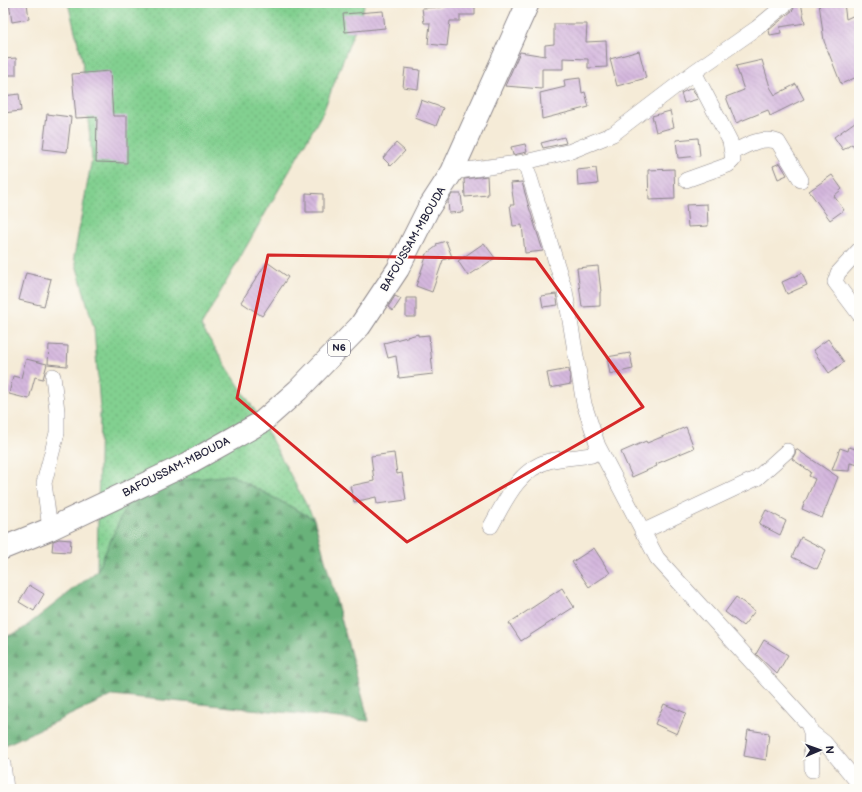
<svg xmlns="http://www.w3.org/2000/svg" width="862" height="792" font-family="'Balsamiq Sans',sans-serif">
  <defs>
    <pattern id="grass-dots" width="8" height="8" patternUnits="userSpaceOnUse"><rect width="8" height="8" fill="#82d090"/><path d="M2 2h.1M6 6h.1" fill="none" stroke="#70b27d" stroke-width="1.8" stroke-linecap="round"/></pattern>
    <pattern id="forest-firs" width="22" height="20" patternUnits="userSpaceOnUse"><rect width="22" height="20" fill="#69b27a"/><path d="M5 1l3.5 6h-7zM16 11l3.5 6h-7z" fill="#569065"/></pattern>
    <pattern id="building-back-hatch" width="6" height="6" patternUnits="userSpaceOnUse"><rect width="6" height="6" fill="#d4b7dd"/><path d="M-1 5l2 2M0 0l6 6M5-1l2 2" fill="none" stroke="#b69dbf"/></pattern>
  </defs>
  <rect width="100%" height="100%" fill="#fdfcf7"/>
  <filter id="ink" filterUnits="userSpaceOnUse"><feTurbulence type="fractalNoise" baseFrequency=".025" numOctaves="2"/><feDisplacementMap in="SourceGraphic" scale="8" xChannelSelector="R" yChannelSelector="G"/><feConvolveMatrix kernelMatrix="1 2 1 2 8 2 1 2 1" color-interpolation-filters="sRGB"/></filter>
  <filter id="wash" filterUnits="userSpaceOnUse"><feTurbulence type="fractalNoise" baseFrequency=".012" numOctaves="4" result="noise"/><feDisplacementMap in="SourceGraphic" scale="16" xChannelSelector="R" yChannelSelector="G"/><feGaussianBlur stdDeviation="0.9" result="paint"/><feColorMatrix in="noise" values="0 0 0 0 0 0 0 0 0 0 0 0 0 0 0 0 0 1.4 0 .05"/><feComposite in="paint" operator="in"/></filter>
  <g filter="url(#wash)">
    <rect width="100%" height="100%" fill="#f5ebd7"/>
    <path fill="url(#grass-dots)" stroke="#527966" d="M68 3H365L323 112 201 326 262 422 314 519 231 475 130 497 97 571 100 408 94 328 74 257 92 158 82 59Z"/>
    <path fill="url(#forest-firs)" stroke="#466a5a" d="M231 475 314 519 369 721 113 695 3 746V638L20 631 97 571 130 497 169 482Z"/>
    <g id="blocks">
      <path fill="url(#building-back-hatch)" d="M9 3H27L29 19 12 22Z
        M442 3H475V15H460V21H450L447 46 428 44 430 23H424L422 8 442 7Z
        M796 3H801L805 23 780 27 781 33 770 35 769 30 793 10Z
        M819 3H844L846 19 859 13V76L841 84 824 41Z
        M383 11 385 28 345 32 343 14Z
        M554 24H587L586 42 606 41 607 67 588 68V59L563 58V69H542V89L505 86 520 52 545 56V45L554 44Z
        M639 51 646 78 617 86 610 59Z
        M16 58V75H3V59Z
        M762 60 770 87 775 95 796 84 804 99 770 116 768 110 736 123 726 97 744 90 736 66Z
        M405 68 420 70 418 89 403 87Z
        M110 71 113 116H127V163L96 162 97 117 76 118 72 74Z
        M580 78 582 93 585 92 589 107 542 119 540 93 565 87 564 80Z
        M692 88 698 99 684 103 681 93Z
        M19 94 21 111 3 113V96Z
        M421 100 443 108 436 126 415 118Z
        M670 111 674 127 656 132 652 116Z
        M47 114 71 117 67 152 43 149Z
        M859 119V153L852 144 843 150 834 137Z
        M564 137 566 143 543 148 541 143Z
        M698 138 700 156 678 158 676 140Z
        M396 143 405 151 391 166 383 158Z
        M525 144 527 152 513 155 511 147Z
        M780 163 787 175 778 179 773 166Z
        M596 168 598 184 578 186 577 170Z
        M674 169 675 199 649 200 648 170Z
        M832 175 842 189 834 196 844 210 830 220 809 191Z
        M487 176 488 195 465 197 464 179Z
        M522 182 528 204 543 251 525 253 522 225 513 226 510 205H514L511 183Z
        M306 193 323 194V212H306Z
        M452 194H461L463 212 449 213 448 201Z
        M707 204 708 226 688 227 686 205Z
        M446 241 452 257 443 260 432 292 416 286 426 257 425 255 437 246 436 244Z
        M484 243 495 258 468 276 458 261Z
        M267 262 288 277 262 316 241 302Z
        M598 266 601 292H600V306L582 307 577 268Z
        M26 273 51 279 44 306 19 300Z
        M802 273 807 285 787 294 782 282Z
        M556 294 558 305 543 307 541 296Z
        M395 296 401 299 393 311 388 307Z
        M406 298H416V317H406Z
        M418 334V336L429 335 433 374 399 378 396 356 388 358 384 343Z
        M828 339 844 362 829 373 813 350Z
        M49 345 68 346 67 366 48 364Z
        M630 353 633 369 610 374 607 357Z
        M26 359 47 364 43 379 35 377 29 399 9 394 13 376 21 378Z
        M569 369 571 384 550 388 547 373Z
        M686 427 694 448 656 464 657 466 632 477 621 452 646 441 647 443Z
        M849 447 859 450V465L850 463 849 471 832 470 840 448 848 451Z
        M796 449 838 477 822 518 802 509 815 479 809 476 811 472 792 459 795 454Z
        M394 453 397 474 402 473 406 500 377 504 376 497 354 502 350 486 374 481 371 456Z
        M766 510 786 521 780 535 759 524Z
        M801 537 826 550 817 569 792 557Z
        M59 539 71 540 70 552 52 551 53 541Z
        M594 548 610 573 589 587 572 562Z
        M29 585 44 594 34 611 19 602Z
        M562 588 574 607 521 641 509 623Z
        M736 597 755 611 743 626 725 612Z
        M764 640 788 655 777 674 756 654Z
        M664 704 686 713 677 734 655 724Z
        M748 730 769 733 766 760 744 756Z"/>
    </g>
  </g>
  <g filter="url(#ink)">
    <use href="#blocks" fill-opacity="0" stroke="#8c8689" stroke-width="1"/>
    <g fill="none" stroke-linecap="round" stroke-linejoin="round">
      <g stroke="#8c8689" stroke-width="16">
        <path id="minor" d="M733 152C747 145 762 136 778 142L801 180
          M525 162 565 291 584 404 598 446 657 558 808 724 811 732 812 770
          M452 172 525 162 571 151 613 134 694 72 757 28 787 3
          M686 180 728 165 733 160 730 141 694 72
          M859 250 838 273 835 282 859 314
          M491 526C505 501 519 469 549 461 563 458 578 457 592 455L598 446
          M50 529 44 483 57 433V411L53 376
          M642 532 757 478 787 451
          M811 732 825 743 859 784
          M3 764 6 789"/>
      </g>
      <g stroke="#8c8689" stroke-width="24">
        <path id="highway" d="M3 548 50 529 187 464 262 422 298 390 360 326 398 269 428 209 452 172 528 3"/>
      </g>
      <use href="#minor" stroke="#fff" stroke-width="15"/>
      <use href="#highway" stroke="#fff" stroke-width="22"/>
    </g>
  </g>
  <path fill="none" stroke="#d62828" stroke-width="3" stroke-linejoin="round" d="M268 255 536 259 643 407 407 542 237 398Z"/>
  <g text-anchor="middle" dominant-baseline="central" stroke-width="3" stroke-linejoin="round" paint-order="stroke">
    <rect fill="#fdfcf7" stroke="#646373" stroke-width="1" x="328" y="340" width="22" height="16" rx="3"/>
    <g font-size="10" font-weight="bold" fill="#22223b">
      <text x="339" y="348">N6</text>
    </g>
    <g font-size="11" fill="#22223b" stroke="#fdfcf7">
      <text transform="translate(413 239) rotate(-60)">BAFOUSSAM-MBOUDA</text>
      <text transform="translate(176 467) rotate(-27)">BAFOUSSAM-MBOUDA</text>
    </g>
  </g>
  <rect width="862" height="792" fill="none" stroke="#fdfcf7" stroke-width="16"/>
  <g transform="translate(820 750) rotate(88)" stroke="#fdfcf7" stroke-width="3" paint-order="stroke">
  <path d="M0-3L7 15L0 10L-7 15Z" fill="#22223b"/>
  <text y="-6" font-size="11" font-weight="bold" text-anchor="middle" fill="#22223b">N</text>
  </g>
</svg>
